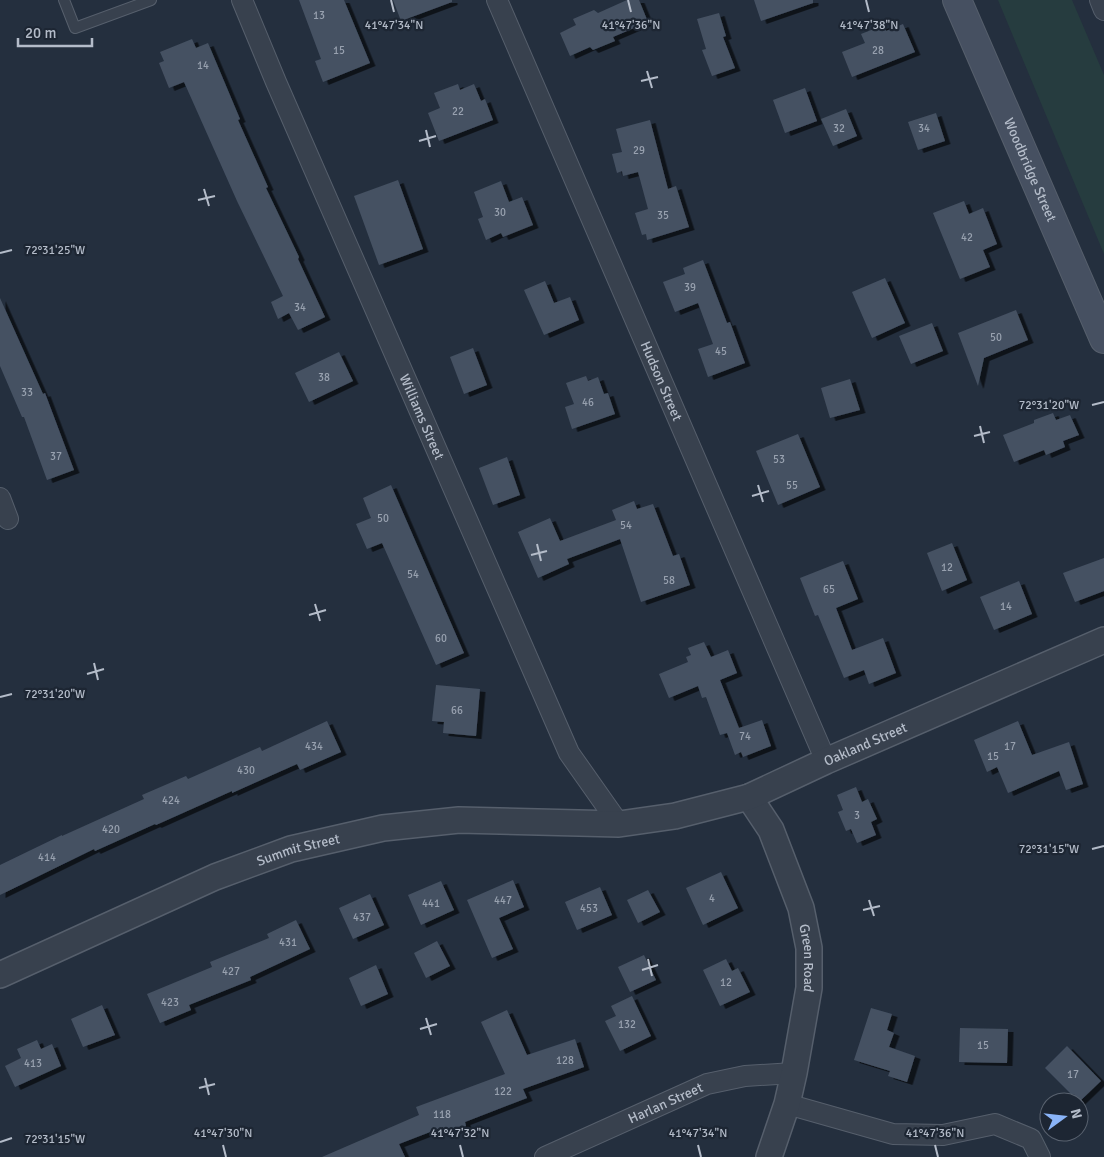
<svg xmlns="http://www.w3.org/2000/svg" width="1104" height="1157" font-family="Signika,sans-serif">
  <defs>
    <filter id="shadow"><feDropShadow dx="5.5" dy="3" stdDeviation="0" flood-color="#0009"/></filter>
  </defs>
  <rect width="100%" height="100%" fill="#242f3e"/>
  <path fill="#263c3f" d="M998 0H1072L1104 75V254Z"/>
  <path fill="#455162" filter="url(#shadow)" d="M299 0H344L370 63 323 82 315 61 321 59Z
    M393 0H452V2L401 21Z
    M627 0H639L648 22 613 37 615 41 593 50 590 47 570 56 560 33 576 25 573 19 594 10 598 13Z
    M754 0H813V3L761 21Z
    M719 13 726 36 723 37 735 68 712 76 702 50 706 49 697 19Z
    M903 24 915 52 852 77 842 52 865 43 861 34 884 25 886 31Z
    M192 39 196 48 208 43 240 119 238 120 268 187 266 188 299 257 298 259 325 317 298 330 289 313 278 319 271 302 283 296 237 201 184 82 169 88 159 63 164 61 160 52Z
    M458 84 460 90 474 84 481 101 485 99 493 120 439 141 428 113 440 108 434 93Z
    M805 88 817 121 785 133 773 100Z
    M846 109 857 136 833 146 821 119Z
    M936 113 945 141 918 150 908 122Z
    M650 120 668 189 676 186 689 227 647 240 646 234 642 235 635 213 648 209 638 172 623 176 622 171 617 173 612 154 622 152 616 129Z
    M398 180 423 249 379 265 354 196Z
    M501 181 509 202 522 197 533 225 503 237 501 233 486 240 478 219 483 217 474 192Z
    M964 201 969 214 983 208 997 244 983 250 990 267 960 279 933 213Z
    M703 260 727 323 730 322 745 363 708 377 698 349 713 344 698 303 675 312 663 282 685 274 683 268Z
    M885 278 905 323 872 338 852 292Z
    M545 281 554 303 570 297 579 320 544 335 524 290Z
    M0 298 43 394 45 393 74 470 47 480 24 417H22L0 366Z
    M1016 310 1028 340 984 358 978 386 958 333Z
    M932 323 943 351 911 364 899 336Z
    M473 348 487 385 464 394 450 357Z
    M339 352 353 381 309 402 295 373Z
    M586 376 588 381 598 377 604 394 608 393 615 414 572 429 565 407 574 404 566 383Z
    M850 379 860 410 830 418 821 388Z
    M1053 413 1056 420 1070 415 1079 435 1063 441 1065 447 1046 455 1044 450 1014 462 1003 435 1034 423V420Z
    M798 434 820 487 778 505 756 451Z
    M507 457 520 495 493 505 479 468Z
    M391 485 464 653 436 665 382 543 367 549 356 524 371 518 363 498Z
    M634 501 637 509 653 504 673 556 679 554 690 585 641 602 620 539 567 559 569 564 538 578 518 532 550 518 560 541 616 520 612 510Z
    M952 543 967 580 942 591 927 553Z
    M1104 558V591L1075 602 1063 573Z
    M843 561 858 599 836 608 852 650 883 638 896 673 869 684 864 670 844 678 818 615 815 616 800 578Z
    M1019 581 1032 614 994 630 980 597Z
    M704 642 711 657 728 650 737 673 720 680 739 728 762 720 771 746 743 757 741 752 735 755 727 733 720 735 706 697 702 698 698 686 669 698 659 674 688 662 686 657 691 655 688 648Z
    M436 685 480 689 476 736 443 733 444 722 432 721Z
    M327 721 341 752 300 770 297 764 232 793V791L156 825 155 824 95 851 94 849 0 895V865L62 835V836L144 799 142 795 186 776 188 779 260 747 262 751Z
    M1018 721 1032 755 1069 742 1083 784 1066 790 1059 771 1008 793 997 767 987 772 974 740Z
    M856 787 862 802 868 799 877 819 871 822 876 835 857 843 851 829 846 831 838 812 843 810 837 795Z
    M721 872 738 908 703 925 686 888Z
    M513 880 524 907 499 918 513 949 492 958 467 900Z
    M441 881 454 910 421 925 408 895Z
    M600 887 612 915 577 930 565 902Z
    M648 890 660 912 638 923 627 900Z
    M370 894 384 925 353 939 339 908Z
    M296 920 310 949 250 977 251 980 189 1005 191 1010 160 1023 147 994 212 967 210 962 269 938 267 934Z
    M437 941 450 966 426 978 414 953Z
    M644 955 656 980 630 992 618 967Z
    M726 959 732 971 738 968 750 992 720 1006 703 970Z
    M376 965 388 994 361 1006 349 978Z
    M632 996 651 1036 620 1051 605 1021 616 1016 611 1006Z
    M102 1005 115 1035 83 1047 71 1019Z
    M871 1008 892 1014 887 1030 894 1033 889 1047 915 1056 907 1082 888 1076 890 1071 854 1060Z
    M507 1010 527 1055 575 1039 584 1067 523 1089 527 1098 465 1122 466 1126 446 1134 443 1127 399 1144 405 1157H322L419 1115 416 1107 505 1074 481 1022Z
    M960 1028 1008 1029 1007 1063 959 1062Z
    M37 1040 41 1049 52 1044 61 1066 15 1087 5 1066 21 1058 17 1049Z
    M1067 1046 1101 1081 1079 1102 1045 1068Z"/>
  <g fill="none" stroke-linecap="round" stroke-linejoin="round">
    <g stroke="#565f6c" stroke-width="12">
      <path id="service" d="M64 0 75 28 151 0"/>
    </g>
    <g stroke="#565f6c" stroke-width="22">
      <g id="minor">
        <path id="s1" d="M242 0 276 82 569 753 619 824"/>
        <path id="s2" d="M497 0 826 761"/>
        <path d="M1100 0 1104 10"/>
        <path d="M0 498 8 519"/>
        <path d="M787 1104 893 1134 943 1135 995 1124 1031 1139 1040 1157"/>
        <path id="s3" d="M545 1157 707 1084 745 1076 794 1073"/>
      </g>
    </g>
    <g stroke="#565f6c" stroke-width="28">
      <g id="tertiary">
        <path id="s4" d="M749 797 771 830 801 908 809 948V988L794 1073 787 1104 769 1157"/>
        <path id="s5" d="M0 975 215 877 291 849 383 828 459 820 619 824 675 816 749 797 826 761 1104 640"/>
      </g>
    </g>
    <g stroke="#565f6c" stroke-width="30">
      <g id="secondary">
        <path id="s6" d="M957 0 1104 339"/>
      </g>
    </g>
    <use href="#service" stroke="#38414e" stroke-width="10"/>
    <use href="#minor" stroke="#38414e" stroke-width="20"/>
    <use href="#tertiary" stroke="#38414e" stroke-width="25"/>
    <use href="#secondary" stroke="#465061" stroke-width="28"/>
  </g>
  <path fill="none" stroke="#b4bcc9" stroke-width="2" d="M391 0 394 12M628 0 631 12M866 0 869 12M647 71 652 88M641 81 658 77M426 130 430 147M419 141 436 136M204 189 209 206M198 200 215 196M0 253 12 250M1092 405 1104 402M980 426 984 443M974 436 990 432M758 485 763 502M752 496 769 491M537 544 541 561M531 555 547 551M315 604 320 621M309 615 326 610M94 663 98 680M87 674 104 669M0 697 12 694M1092 849 1104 846M869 900 874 916M863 910 880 906M648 959 652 976M642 970 658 965M426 1018 431 1035M420 1029 437 1024M205 1078 209 1095M199 1088 215 1084M0 1142 12 1138M223 1145 226 1157M460 1145 463 1157M698 1145 701 1157M935 1145 938 1157"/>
  <g text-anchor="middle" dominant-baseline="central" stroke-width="4.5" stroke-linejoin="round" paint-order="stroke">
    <g font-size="11" fill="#98a1af">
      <text x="319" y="15">13</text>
      <text x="339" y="50">15</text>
      <text x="878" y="50">28</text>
      <text x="203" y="65">14</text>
      <text x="458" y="111">22</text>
      <text x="839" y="128">32</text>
      <text x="924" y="128">34</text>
      <text x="639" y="150">29</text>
      <text x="500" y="212">30</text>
      <text x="663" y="215">35</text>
      <text x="967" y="237">42</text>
      <text x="690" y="287">39</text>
      <text x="300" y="307">34</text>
      <text x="996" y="337">50</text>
      <text x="721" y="351">45</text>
      <text x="324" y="377">38</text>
      <text x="27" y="392">33</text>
      <text x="588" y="402">46</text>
      <text x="56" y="456">37</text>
      <text x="779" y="459">53</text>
      <text x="792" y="485">55</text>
      <text x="383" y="518">50</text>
      <text x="626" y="525">54</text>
      <text x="947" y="567">12</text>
      <text x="413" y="574">54</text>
      <text x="669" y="580">58</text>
      <text x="829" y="589">65</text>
      <text x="1006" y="606">14</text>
      <text x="441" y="638">60</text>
      <text x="457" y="710">66</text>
      <text x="745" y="736">74</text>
      <text x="314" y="746">434</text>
      <text x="1010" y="746">17</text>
      <text x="993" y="756">15</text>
      <text x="246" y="770">430</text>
      <text x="171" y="800">424</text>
      <text x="857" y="815">3</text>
      <text x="111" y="829">420</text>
      <text x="47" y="857">414</text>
      <text x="712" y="898">4</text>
      <text x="503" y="900">447</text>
      <text x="431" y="903">441</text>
      <text x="589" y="908">453</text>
      <text x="362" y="917">437</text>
      <text x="288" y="942">431</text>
      <text x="231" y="971">427</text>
      <text x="726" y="982">12</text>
      <text x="170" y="1002">423</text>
      <text x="627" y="1024">132</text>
      <text x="983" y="1045">15</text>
      <text x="565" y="1060">128</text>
      <text x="33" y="1063">413</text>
      <text x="1073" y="1074">17</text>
      <text x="503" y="1091">122</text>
      <text x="442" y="1114">118</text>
    </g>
    <g font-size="14" fill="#b4bcc9" stroke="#1d2633">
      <text stroke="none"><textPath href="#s6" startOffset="185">Woodbridge Street</textPath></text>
      <text stroke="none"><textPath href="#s2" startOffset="415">Hudson Street</textPath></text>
      <text stroke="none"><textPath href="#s1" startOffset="454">Williams Street</textPath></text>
      <text stroke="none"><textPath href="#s5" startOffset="909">Oakland Street</textPath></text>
      <text stroke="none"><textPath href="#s5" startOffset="324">Summit Street</textPath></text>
      <text stroke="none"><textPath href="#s4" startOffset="174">Green Road</textPath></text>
      <text stroke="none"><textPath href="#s3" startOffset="132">Harlan Street</textPath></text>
    </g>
  </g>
  <g font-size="12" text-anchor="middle" fill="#b4bcc9" stroke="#1d2633" stroke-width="4.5" stroke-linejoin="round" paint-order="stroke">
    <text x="394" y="29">41°47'34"N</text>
    <text x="631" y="29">41°47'36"N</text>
    <text x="869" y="29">41°47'38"N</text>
    <text x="55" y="254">72°31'25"W</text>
    <text x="1049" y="409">72°31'20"W</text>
    <text x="55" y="698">72°31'20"W</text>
    <text x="1049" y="853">72°31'15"W</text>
    <text x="223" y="1137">41°47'30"N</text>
    <text x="460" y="1137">41°47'32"N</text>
    <text x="698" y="1137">41°47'34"N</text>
    <text x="935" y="1137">41°47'36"N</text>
    <text x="55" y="1143">72°31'15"W</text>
  </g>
  <g transform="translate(1064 1117) rotate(75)"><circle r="24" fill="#1d2633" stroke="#59626f"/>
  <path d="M0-4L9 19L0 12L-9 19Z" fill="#8ab4f8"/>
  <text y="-8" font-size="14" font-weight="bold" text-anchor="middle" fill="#b4bcc9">N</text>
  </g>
  <path d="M18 38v8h74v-8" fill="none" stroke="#b4bcc9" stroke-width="2.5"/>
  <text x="25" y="38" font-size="15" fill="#b4bcc9" stroke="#1d2633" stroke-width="4" paint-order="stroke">20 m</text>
</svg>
